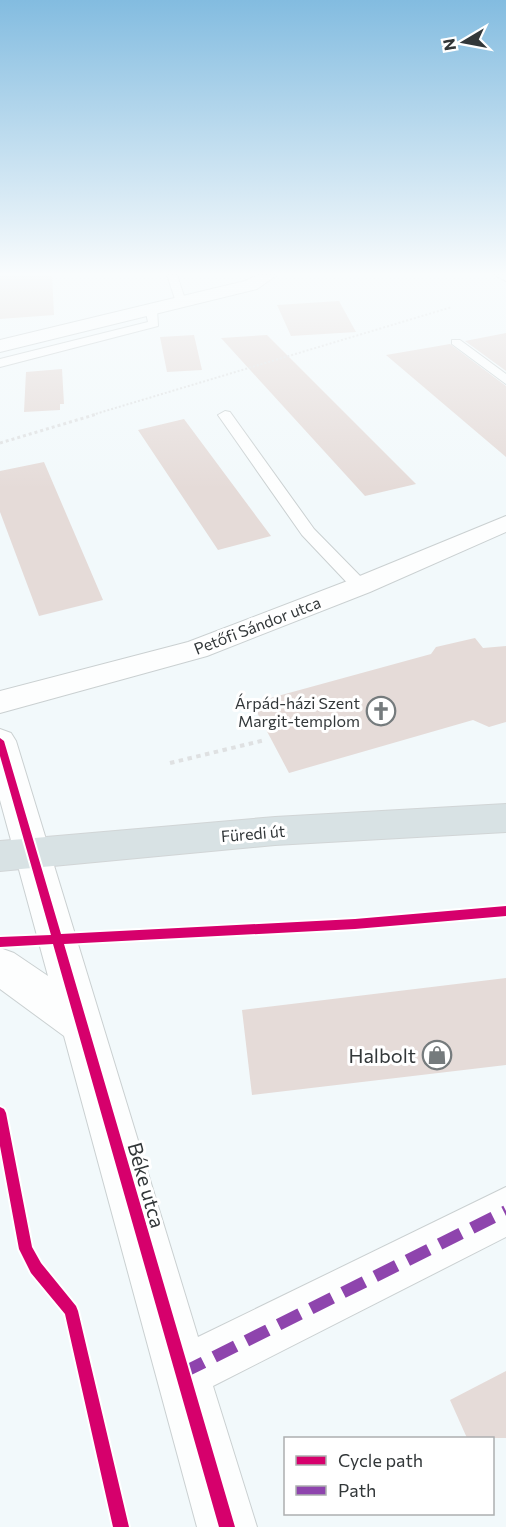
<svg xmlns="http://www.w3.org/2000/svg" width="506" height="1527" font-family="Commissioner,sans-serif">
  <rect width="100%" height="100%" fill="#f2f9fb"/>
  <path fill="#e5dbd8" d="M0 275H52L54 315 0 319Z
    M339 301 356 332 291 336 277 305Z
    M506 333V371L465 341Z
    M194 335 202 370 167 372 160 337Z
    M267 335 416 484 365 496 221 338Z
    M450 344 506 386V457L386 355Z
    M62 369 64 404H60V410L24 412 26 372Z
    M184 419 271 536 218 550 138 430Z
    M44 462 103 600 39 616 0 512V471Z
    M475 638 483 648 506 646V722L489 727 473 720 289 773 252 703 431 654 436 647Z
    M506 978V1065L252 1095 242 1010Z
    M506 1371V1438H467L450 1400Z"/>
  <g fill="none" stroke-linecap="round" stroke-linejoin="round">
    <g stroke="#cad0d1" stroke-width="2">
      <path id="service" d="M167 275H177L186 302 185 304 176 302Z
        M495 275H506V281Z
        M151 306 157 309 158 326 0 367V359L148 322 145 309Z
        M452 340H460L506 374V384L452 344Z
        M225 411 230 412 314 529 366 582 369 586 366 590H354L302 535 218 415Z"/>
    </g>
    <g stroke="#cad0d1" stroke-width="2">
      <path id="minor" d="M257 275H277L257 289 0 352V340L245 281Z
        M506 516V532L370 592 207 656 0 713V691L188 642 350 580Z
        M0 729 11 733 16 741 198 1337 506 1187V1237L213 1386 257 1527H197L64 1036 0 989V948L14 953 48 976 0 800Z"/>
    </g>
    <g stroke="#d1d5d6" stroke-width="2">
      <path id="primary" d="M506 804V832L275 845 0 871V841L275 817Z"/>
    </g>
    <path stroke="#dfe1e2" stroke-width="2" stroke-dasharray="2 2" stroke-linecap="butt" d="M92 415 452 307"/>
    <path stroke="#dfe1e2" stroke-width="3" stroke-dasharray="3 3" stroke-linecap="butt" d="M0 443 97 414"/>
    <path stroke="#dfe1e2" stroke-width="4" stroke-dasharray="4.5 4.5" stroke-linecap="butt" d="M170 763 265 740"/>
    <use href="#service" fill="#fdfefe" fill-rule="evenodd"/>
    <use href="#minor" fill="#fdfefe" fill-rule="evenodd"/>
    <use href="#primary" fill="#d8e2e4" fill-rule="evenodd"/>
    <path stroke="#8e44ad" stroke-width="12" stroke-dasharray="24 12" stroke-linecap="butt" d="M182 1373 506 1211"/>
    <g stroke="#fff" stroke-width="4">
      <path id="cycleway" d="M0 738 4 741 61 934 355 919 506 906V916L355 929 64 944 235 1527H219L53 944 0 947V937L51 935 0 756Z
        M0 1107 4 1109 6 1113 32 1247 41 1263 76 1306 78 1311 129 1527H113L65 1314 31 1273 19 1249 0 1146Z"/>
    </g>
    <use href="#cycleway" fill="#d6006c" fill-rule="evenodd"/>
  </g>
  <linearGradient id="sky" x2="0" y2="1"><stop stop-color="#83bce0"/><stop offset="0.56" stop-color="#f9fcfd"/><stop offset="1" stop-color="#f9fcfd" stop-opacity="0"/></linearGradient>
  <rect width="506" height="489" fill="url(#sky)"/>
  <defs>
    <g id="church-ring" transform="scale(1.5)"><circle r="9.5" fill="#fff" stroke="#757b7d" stroke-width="1.5"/><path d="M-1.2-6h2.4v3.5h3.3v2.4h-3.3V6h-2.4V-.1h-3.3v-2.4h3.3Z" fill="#757b7d"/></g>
    <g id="shop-ring" transform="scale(1.5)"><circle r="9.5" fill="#fff" stroke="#757b7d" stroke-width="1.5"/><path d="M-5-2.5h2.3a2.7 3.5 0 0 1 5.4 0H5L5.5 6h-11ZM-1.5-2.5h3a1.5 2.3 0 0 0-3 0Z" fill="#757b7d"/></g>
  </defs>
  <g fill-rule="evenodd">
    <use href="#church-ring" x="381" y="711"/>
    <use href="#shop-ring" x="437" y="1055"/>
  </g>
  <g text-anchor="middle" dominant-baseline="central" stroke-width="6" stroke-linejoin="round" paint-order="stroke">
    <g font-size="16" fill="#323739" stroke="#fff">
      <text transform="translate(257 625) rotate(-21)">Petőfi Sándor utca</text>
      <text transform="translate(253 833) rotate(-5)">Füredi út</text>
    </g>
    <g font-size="16" fill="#323739" stroke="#fff" text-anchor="end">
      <text x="360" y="702">Árpád-házi Szent<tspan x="360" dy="18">Margit-templom</tspan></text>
    </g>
    <g font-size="20" fill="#323739" stroke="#fff" text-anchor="end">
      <text x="416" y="1055">Halbolt</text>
    </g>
    <g font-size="20" fill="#323739" stroke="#fff">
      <text transform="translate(147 1185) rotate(74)">Béke utca</text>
    </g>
  </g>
  <rect x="284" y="1437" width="210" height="78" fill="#ffffff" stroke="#adafb0" stroke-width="1.5"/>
  <rect x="296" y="1456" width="30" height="9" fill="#d6006c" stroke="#adafb0" stroke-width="1.5"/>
  <text x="338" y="1467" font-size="18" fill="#323739">Cycle path</text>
  <rect x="296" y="1486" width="30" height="9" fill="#8e44ad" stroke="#adafb0" stroke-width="1.5"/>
  <text x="338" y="1497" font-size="18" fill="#323739">Path</text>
  <g transform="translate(464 42) rotate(260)" stroke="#ffffff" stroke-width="4.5" paint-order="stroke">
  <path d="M0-4.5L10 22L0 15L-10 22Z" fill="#323739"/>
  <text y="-9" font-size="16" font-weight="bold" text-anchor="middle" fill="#323739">N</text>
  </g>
</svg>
